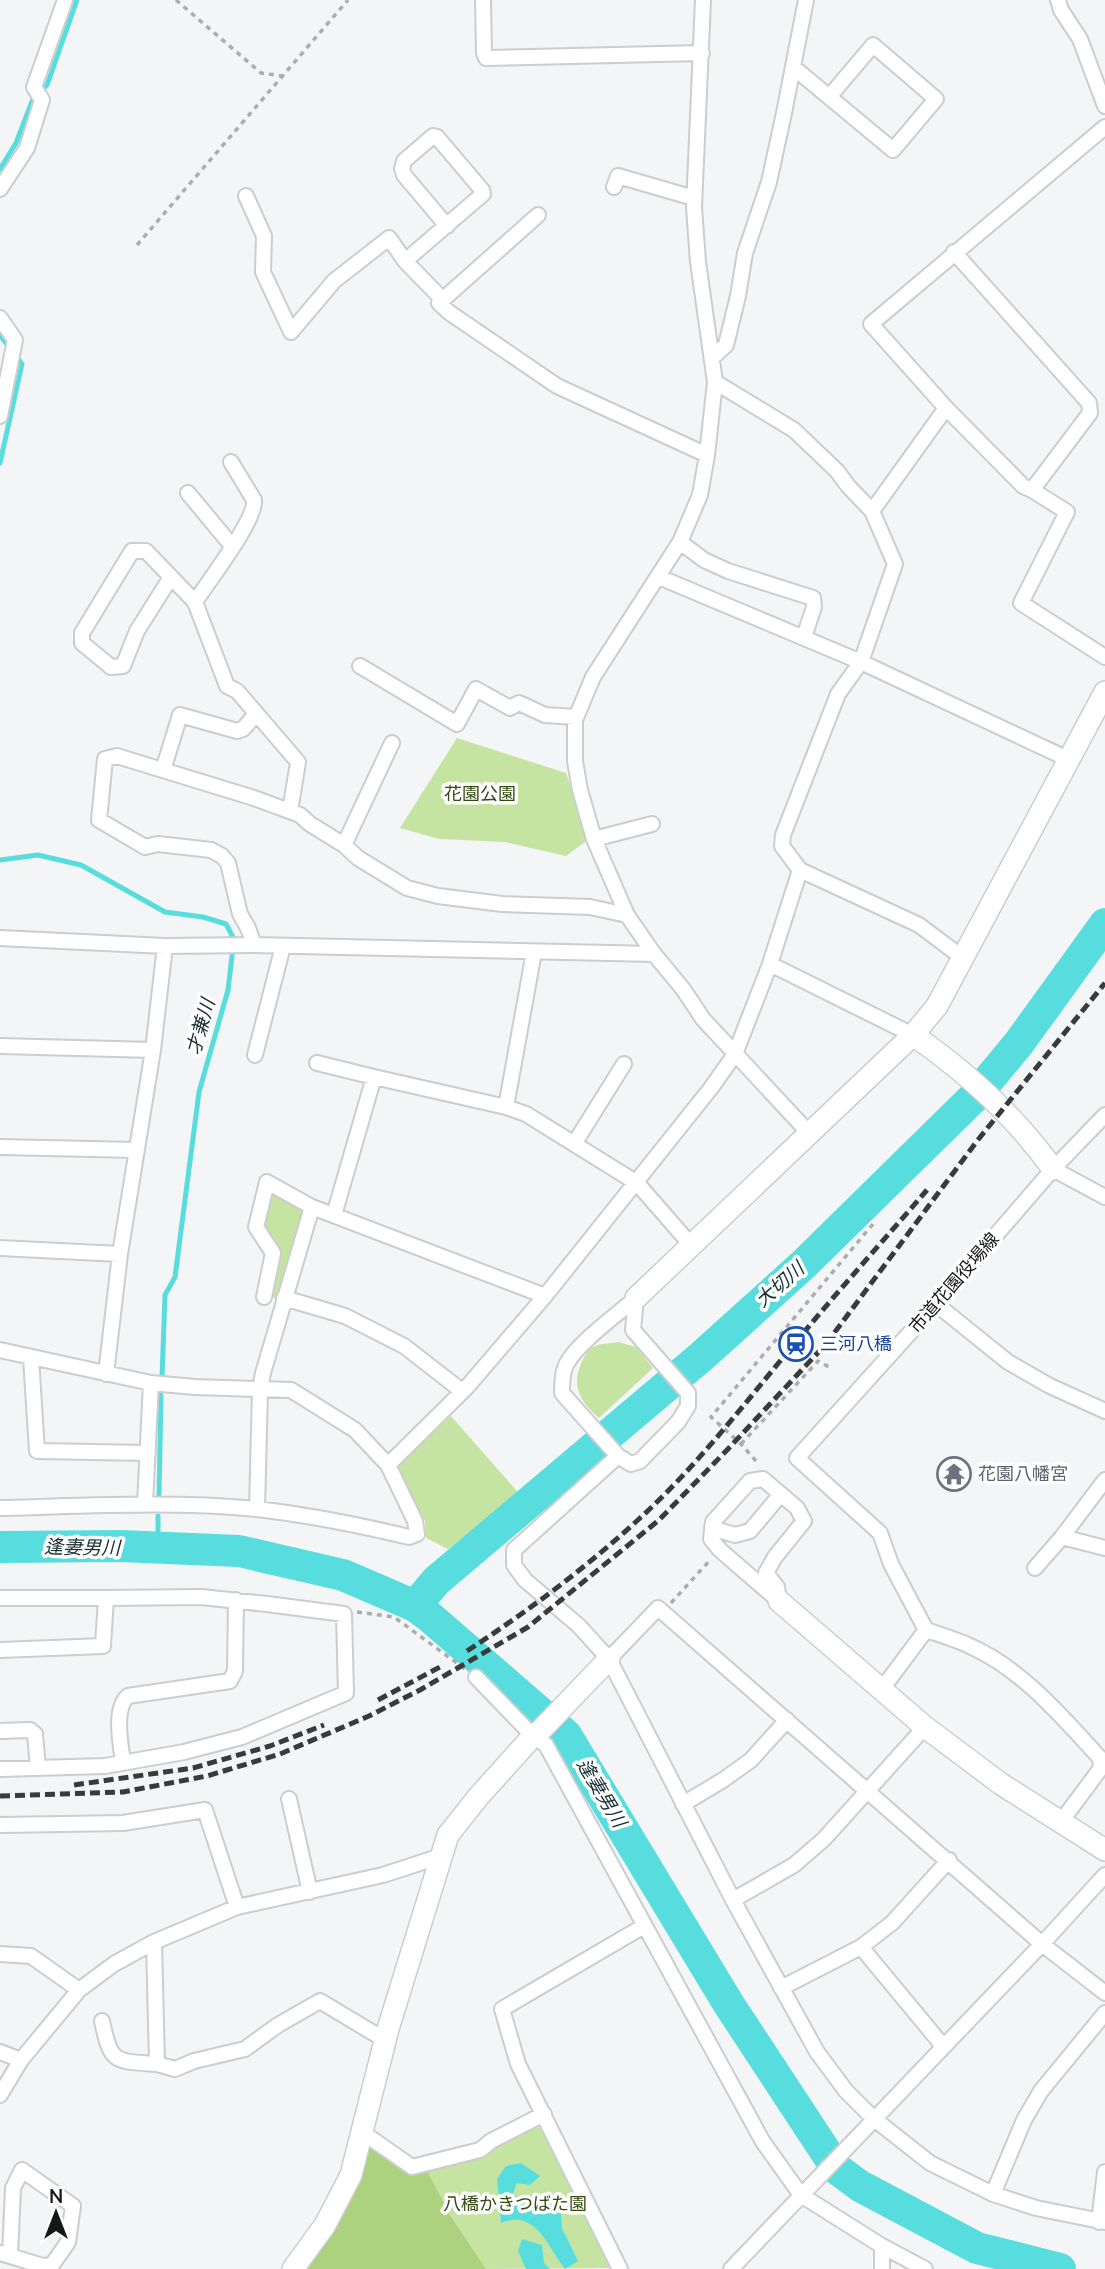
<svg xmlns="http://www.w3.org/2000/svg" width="1105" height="2269" font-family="'Nunito Sans','Noto Sans JP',sans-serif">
  <rect width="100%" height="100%" fill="#f4f5f7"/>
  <path fill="#c5e4a1" d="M457 738 566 773 589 839 566 856 505 842 439 839 400 828Z
    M270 1187 307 1209 279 1300 269 1296 277 1254 259 1227Z
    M618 1342 636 1347 653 1368 599 1418C581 1403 571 1387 581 1364 584 1357 587 1349 595 1346 601 1343 611 1344 618 1342Z
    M451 1416 522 1497 448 1549 426 1538 425 1521 396 1466Z
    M531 2126 544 2129 613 2268 486 2269 450 2215 427 2170 496 2145Z"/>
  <path fill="#acd17f" d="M370 2145 408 2174 427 2170 450 2215 486 2269H306L331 2236 343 2215Z"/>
  <path fill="#58dddf" d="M521 2163 540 2176 530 2185 517 2183 512 2196 539 2195 561 2214 562 2228 578 2261 565 2269C548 2248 536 2208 501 2223L497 2179 506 2166Z
    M522 2239 542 2245 544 2263 550 2269H526L518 2251Z"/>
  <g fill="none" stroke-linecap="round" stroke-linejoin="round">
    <path stroke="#58dddf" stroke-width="5" d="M0 169 16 143 33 99 47 85 77 0
      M0 335 22 364 0 463
      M0 860 38 855 81 865 165 912 203 917 226 924 234 939 228 990 199 1092 175 1277 165 1295 162 1377
      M159 1496 161 1395
      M151 1548 158 1535V1516"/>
    <path stroke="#58dddf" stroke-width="32" d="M0 1547 120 1546 239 1551 343 1575 415 1606 431 1618 566 1735 728 2003 837 2169 860 2186 977 2248 1060 2269
      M415 1606 436 1581 702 1356 804 1264 975 1096 1019 1043 1105 924"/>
    <g stroke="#cbcdce" stroke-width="18">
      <path id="street" d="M483 0 484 53 486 58 702 53
        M703 0 694 207 698 262 715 382 707 455 700 495 680 542 593 677 575 720V761L580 790 594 839 627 915 654 954 683 989 703 1019 809 1133
        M1058 0 1061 10 1080 39 1105 106
        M793 67 893 150 936 99 873 45 829 97
        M614 187 618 176 694 198
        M0 189 27 148 42 100 34 87 65 0
        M246 196 264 236 263 272 291 332 334 281 389 238 405 261
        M538 215 439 303 450 313 557 386 707 455
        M443 300 405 261 483 194 482 190 437 137 433 136 404 161 402 169 404 175 447 226
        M0 318 15 340 0 416
        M712 358 726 345 738 296 745 253 769 182 784 113 806 0
        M715 382 794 430 837 471 848 486 872 511 946 408 1023 486 1032 490 1090 413 1089 403 954 252
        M946 408 871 324 1105 127
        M1032 490 1067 512 1021 603 1105 657
        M188 493 232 546
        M680 542 704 560 728 571 813 598 814 607 804 637
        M171 577 137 631 123 666 111 667 82 643V633L132 551H146L195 602 227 686 237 691 298 762 290 811
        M659 577 861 662 1070 760
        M195 602C207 583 257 519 254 500L231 462
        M360 666 457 724 476 689 510 708 519 703 545 715 576 717
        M163 770 180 715 237 731 243 729 256 714
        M594 839 652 824
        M344 845 392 743
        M800 870 919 925 963 958
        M0 938 165 946 254 945 654 954
        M254 945 248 928 240 914 228 863 222 856 211 850 158 844 145 847 99 820 105 759 117 756 254 798 300 815 310 824 344 845 358 858 407 888 438 896 502 904 590 907 627 915
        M534 952 506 1107 526 1114 637 1183 691 1245
        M770 964 913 1035
        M0 1046 153 1050
        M255 1055 283 946
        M317 1063 374 1077
        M574 1144 624 1064
        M0 1147 136 1150
        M1053 1169 1105 1197
        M334 1215 374 1077 506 1107
        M0 1248 120 1254
        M264 1297 273 1253 256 1227 267 1182 312 1207 545 1296
        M284 1298 345 1316 404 1346 462 1391
        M636 1298 633 1330 688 1393V1406L678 1422 640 1461 631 1464 618 1456 562 1393C562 1384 562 1373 566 1365 576 1344 618 1314 636 1298Z
        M936 1304 1008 1362 1050 1386 1105 1411
        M0 1350 151 1383 195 1387 291 1390 355 1430 388 1465 415 1521 417 1534 409 1537C359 1525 308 1515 257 1509 172 1501 85 1506 0 1508
        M31 1358 37 1451 148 1453
        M106 1374 120 1254 153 1050 165 946
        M618 1456 514 1550V1565L525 1580 579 1626 609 1659 733 1900 817 2052 846 2091 873 2118 930 2163 993 2194 1036 2208 1105 2222
        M388 1465 467 1387 545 1296 711 1088 735 1054 770 964 800 870 782 846 783 835 838 694 861 662 895 564 872 511
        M763 1479 797 1508 804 1521 775 1557 766 1573 777 1587 779 1601 720 1550 711 1539 713 1522 750 1481Z
        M145 1504 151 1383
        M257 1509 260 1389 263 1373 312 1207
        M712 1528 735 1535 750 1531 781 1494
        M1062 1537 1105 1480
        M1035 1568 1062 1537 1105 1548
        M0 1598H106L103 1646 0 1650
        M609 1659 658 1608 1042 1944 1105 1993
        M476 1677 533 1736 546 1745 763 2142 801 2195 882 2246 925 2269
        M882 1689 926 1630
        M0 1731 30 1730 35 1734 38 1768
        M123 1763C121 1745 113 1709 128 1696L230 1681 235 1671 236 1600
        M0 1769 105 1766 184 1752 242 1737 346 1693 344 1614 267 1604 201 1597 106 1598
        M289 1799 310 1892
        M683 1804 723 1780 751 1760 787 1720
        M1060 1823 1101 1768 1100 1758C1063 1718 1023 1670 972 1647 958 1640 941 1635 926 1630L891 1564 880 1533 797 1458 936 1304 1053 1169 1105 1115
        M0 1825 123 1823 205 1810 237 1907
        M733 1900 794 1865 824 1839 925 1727
        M861 1947 943 2046
        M0 1954 31 1956 79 1990
        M781 1988 861 1947 892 1923 949 1860
        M102 2021C111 2064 114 2061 157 2064L154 1942
        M0 2052 21 2060
        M157 2064 175 2069 194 2061 245 2049 278 2025 320 2001 385 2040
        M0 2095 21 2060 79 1990 114 1964 154 1942 237 1907 383 1875 441 1856
        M362 2132 412 2167 480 2150 491 2141 544 2114
        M993 2194 1024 2120 1041 2091 1105 2013
        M1099 2222 1105 2172
        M882 2246V2269
        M0 2253 43 2266 52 2265 68 2242 73 2206 22 2170 13 2188 10 2256
        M620 2269 518 2064 502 2009 644 1926
        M731 2269 1042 1944 1105 1875"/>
    </g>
    <g stroke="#cbcdce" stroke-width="24">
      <path id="secondary" d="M913 1035C968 1073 1014 1115 1053 1169
        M636 1298 913 1035 937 1006 1105 692
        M779 1601 925 1727 1001 1784 1105 1850
        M293 2269 325 2225 351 2175 388 2029 448 1835 479 1796 533 1736 540 1731 609 1659"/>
    </g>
    <path stroke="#acadaf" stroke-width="3.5" stroke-dasharray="5 5" stroke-linecap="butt" d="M176 0 261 73 282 76
      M137 245 348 0
      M741 1444 818 1361 831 1368
      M756 1461 741 1444 711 1417 873 1224 868 1219
      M671 1603 711 1559
      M357 1612 394 1617 465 1669"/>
    <use href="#street" stroke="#fff" stroke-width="14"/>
    <use href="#secondary" stroke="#fff" stroke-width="21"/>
    <path stroke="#393a3b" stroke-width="5" stroke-dasharray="10 5" stroke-linecap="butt" d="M467 1651C528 1611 586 1568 640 1518 697 1466 745 1403 795 1343 838 1291 883 1241 927 1190
      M378 1700 440 1667
      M74 1785 193 1768 270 1746 324 1725
      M0 1796 123 1792 207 1776 280 1754 369 1716 420 1690 528 1627 659 1520 728 1449 826 1344 977 1141 1105 983"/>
  </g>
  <defs>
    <g id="station-ring" transform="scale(1.75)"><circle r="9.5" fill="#fff" stroke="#1a4fb4" stroke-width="1.5"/><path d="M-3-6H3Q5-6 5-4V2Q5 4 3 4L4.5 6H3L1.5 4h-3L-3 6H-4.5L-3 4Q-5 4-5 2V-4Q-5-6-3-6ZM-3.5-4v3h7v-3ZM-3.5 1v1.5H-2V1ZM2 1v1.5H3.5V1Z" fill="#1a4fb4"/></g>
    <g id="temple-ring" transform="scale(1.75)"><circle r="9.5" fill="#fff" stroke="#6b7280" stroke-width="1.5"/><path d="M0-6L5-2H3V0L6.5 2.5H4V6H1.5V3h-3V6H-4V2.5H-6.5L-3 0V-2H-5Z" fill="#6b7280"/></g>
  </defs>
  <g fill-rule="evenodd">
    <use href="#station-ring" x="796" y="1344"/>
    <use href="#temple-ring" x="954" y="1474"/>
  </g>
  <g text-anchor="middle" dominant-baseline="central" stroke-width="7" stroke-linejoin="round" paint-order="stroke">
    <g font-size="18" fill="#33490f" stroke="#fff">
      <text x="480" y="794">花園公園</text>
      <text x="515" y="2204">八橋かきつばた園</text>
    </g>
    <g font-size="18" fill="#161717" stroke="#fff">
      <text transform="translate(954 1283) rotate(-49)">市道花園役場線</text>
    </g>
    <g font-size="18" fill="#164399" stroke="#fff" text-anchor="start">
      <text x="820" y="1344">三河八橋</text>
    </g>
    <g font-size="18" fill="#5b616d" stroke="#fff" text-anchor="start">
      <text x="978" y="1474">花園八幡宮</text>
    </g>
    <g font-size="19" font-style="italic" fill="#182f30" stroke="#fff">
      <text transform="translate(201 1027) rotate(-74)">才兼川</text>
      <text transform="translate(780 1285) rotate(-41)">大切川</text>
      <text transform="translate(82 1548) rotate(1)">逢妻男川</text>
      <text transform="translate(601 1793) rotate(59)">逢妻男川</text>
    </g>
  </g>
  <g transform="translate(56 2213)" stroke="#ffffff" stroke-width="5" paint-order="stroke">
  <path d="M0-5L12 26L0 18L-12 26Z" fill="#161717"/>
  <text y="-10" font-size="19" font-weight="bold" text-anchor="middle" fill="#161717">N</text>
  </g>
</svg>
